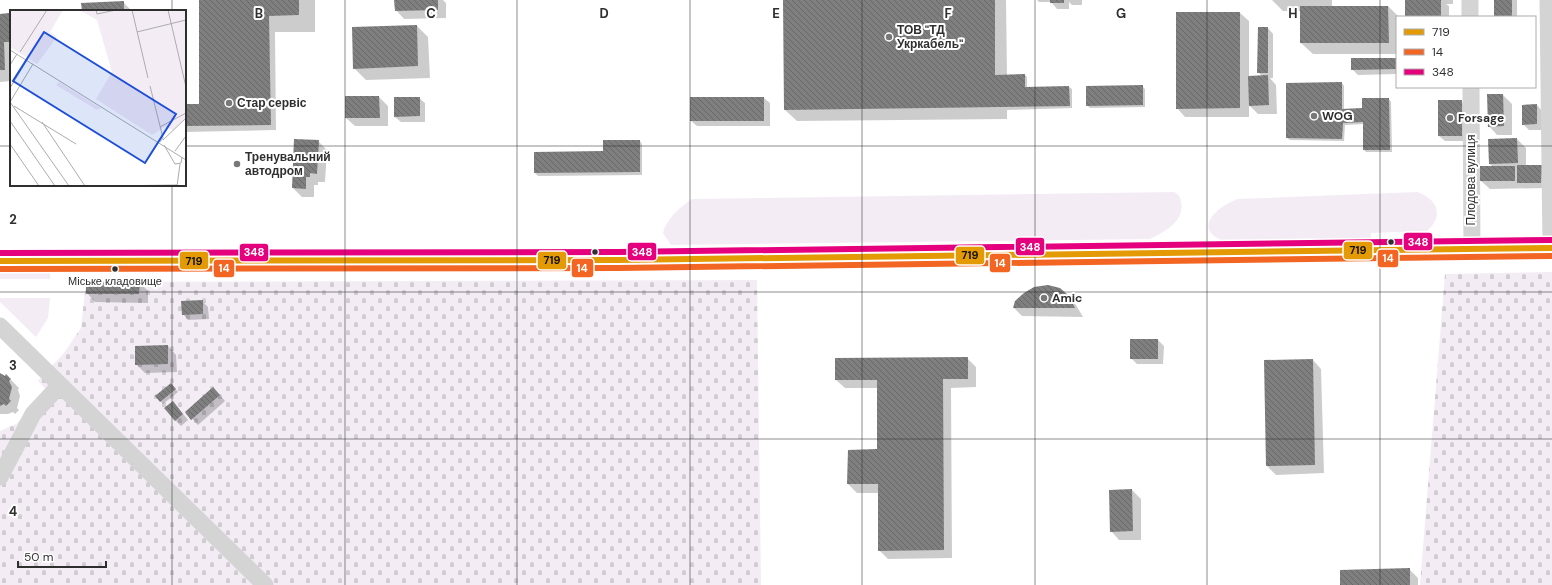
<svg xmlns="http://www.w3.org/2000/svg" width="1552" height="585" font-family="'DM Sans',sans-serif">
  <defs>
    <pattern id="cemetery-stones" width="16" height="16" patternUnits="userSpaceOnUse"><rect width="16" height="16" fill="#f3ecf5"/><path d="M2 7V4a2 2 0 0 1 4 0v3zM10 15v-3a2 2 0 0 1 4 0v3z" fill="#d1cbd2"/></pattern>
    <pattern id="building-back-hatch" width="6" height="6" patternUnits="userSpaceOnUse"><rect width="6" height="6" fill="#7f7f7f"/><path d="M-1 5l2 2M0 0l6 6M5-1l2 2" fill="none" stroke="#686868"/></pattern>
  </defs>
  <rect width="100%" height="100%" fill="#fff"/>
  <path fill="#f3ecf5" d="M1174 192C1178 194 1180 196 1181 202 1185 221 1165 232 1150 239L671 245 663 233C666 219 680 207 692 199Z
    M1417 192C1438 199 1444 216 1427 231L1371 233V239L1221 240C1192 227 1220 205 1238 199Z
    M0 271H50V279H0Z
    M0 298H50L48 318 36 337 0 302Z"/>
  <path fill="url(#cemetery-stones)" d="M1552 272V585H1420L1445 274Z
    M757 280 761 585H0V431L18 423 46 389 38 381 64 353 81 328 86 282Z"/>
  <path fill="#0003" d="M200 0H315V32H275L276 130 185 132V105H200Z
    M395 0H443L446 3V18L404 19 396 10Z
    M784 0H1006L1007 75H1025L1027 77V87H1069L1072 89V108L1007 110V119L797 121 785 110Z
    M1037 0H1082V5H1072L1069 2V9H1057L1051 2H1039Z
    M1272 0H1332V7L1388 6 1399 17H1397V54H1313L1301 43V11H1283Z
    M1406 0H1453V4H1446L1449 6V17H1406Z
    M1495 0H1517V17H1495Z
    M123 2 132 11H83Z
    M1240 13 1249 21V77L1262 76 1258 72 1268 28 1273 34V78H1270L1276 85 1277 114H1258L1249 105V117H1185L1177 108Z
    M9 14 11 17V81L0 82V15Z
    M417 26 428 37 430 78 366 80 354 68Z
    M1397 59V74L1358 75 1352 69Z
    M1342 83 1344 86V110L1363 109 1389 99 1391 102 1392 152H1366L1364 150V124L1345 125 1344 141 1290 140 1287 138Z
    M1142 86 1145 89V107L1090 108 1087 105Z
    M1503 95 1512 104V135H1497L1489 126Z
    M379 97 388 106V126H355L346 118Z
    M419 98 425 103V122H401L395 117Z
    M764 98 770 103V126H697L691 121Z
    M1461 101 1467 107V141H1445L1439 136Z
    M1537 105 1542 111 1543 130H1529L1523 124Z
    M1517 139 1526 148V166H1541L1547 188 1490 189 1481 181 1493 167 1490 164Z
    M318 141 327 150 325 182H318V185H314V197H302L293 188Z
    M640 141 642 144V175L538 176 535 173Z
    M139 282 148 291V303L95 302 87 293Z
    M1067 295 1076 305 1083 317 1022 316 1014 308Z
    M202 301 208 307 209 319 188 320 183 314Z
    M1158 340 1164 346 1163 364H1137L1131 358Z
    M168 346 176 355 177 372 145 373 136 364Z
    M967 358 976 367V387L951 388 952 558 888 559 879 550V493H857L848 484 878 450V388H845L836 380Z
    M1313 360 1321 369 1324 473 1276 475 1267 466Z
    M0 375 5 377 6 375 19 388 18 390 20 396 17 408 19 410 15 414 13 412 8 414H0Z
    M171 384 178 392 163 404 157 397Z
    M219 394 225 401 198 425 186 412Z
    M178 408 188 420 181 426 175 420Z
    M1132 490 1141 499V540H1119L1111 531Z
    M1409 569 1418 578V585H1341Z"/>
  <path fill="url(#building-back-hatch)" d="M199 0H299V15L269 16 271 125 185 126V104H199Z
    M394 0H438V10L395 11Z
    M783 0H995V75L1025 74V87L1069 86 1070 106 784 110Z
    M1050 0H1064V3H1050Z
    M1405 0H1441V17H1405Z
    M1494 0H1512V16L1494 17Z
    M124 1V11H82L81 3Z
    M1300 6H1388L1389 43H1300Z
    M1176 12H1240V108L1176 109Z
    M9 13 10 42H4L5 70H0V14Z
    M417 25 418 66 353 69 352 27Z
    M1258 27H1268V73H1257Z
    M1351 58H1397V69L1351 70Z
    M1268 75 1269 105 1249 106 1248 76Z
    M1342 82V109L1362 108V98H1389L1390 150H1363V122L1343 123 1342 139 1286 138V83Z
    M1143 85V105L1086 106V86Z
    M1487 94H1503L1504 126 1488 127Z
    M345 96H379L380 118H345Z
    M394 97H420V116L394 117Z
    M690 97H764V121H690Z
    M1438 100H1462V136H1438Z
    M1537 104V124L1522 125V105Z
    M1517 138 1518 163 1489 164 1488 139Z
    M294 139 319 140 317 174 310 173V177H306V189L292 188Z
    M603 140H640V172L534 173V152L603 151Z
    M1517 165H1542L1541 183H1517Z
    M1480 166H1515V181H1480Z
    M140 281 139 294H86V282Z
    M1048 285 1060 288 1068 295 1075 308H1013L1015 301 1024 293 1034 287Z
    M203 300V314L182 315 181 301Z
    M1130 339H1158V359H1130Z
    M168 345V364L135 365V346Z
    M968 357V379H943L944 550 878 551V484H847L848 450 877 449V380H835V358Z
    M1313 359 1315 465 1266 466 1264 360Z
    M0 373 5 376 6 374 11 379 9 381 12 387 9 399 11 401 6 406 4 404 0 406Z
    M171 383 176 389 160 402 155 396Z
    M213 387 220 395 191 420 185 412Z
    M173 401 183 414 175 421 164 408Z
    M1132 489 1133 531 1110 532 1109 490Z
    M1410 568V585H1340V570Z"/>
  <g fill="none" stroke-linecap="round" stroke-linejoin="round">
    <path stroke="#d4d4d4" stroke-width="17" d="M1470 0V17
      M1548 0 1551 248
      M1471 87 1472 249
      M0 326 265 585
      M0 477 33 414 60 385"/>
    <path stroke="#c7c7c7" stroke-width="22" d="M0 261 618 260 1552 248"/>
    <g stroke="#fff" stroke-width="9">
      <path id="bus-1" d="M0 261 618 260 1552 248"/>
    </g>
    <g stroke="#fff" stroke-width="9">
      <path id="bus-2" d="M0 269 618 268 1552 256"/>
    </g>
    <g stroke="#fff" stroke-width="9">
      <path id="bus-3" d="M0 253 618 252 1552 240"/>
    </g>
    <use href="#bus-1" stroke="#e39a05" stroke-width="6"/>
    <use href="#bus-2" stroke="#f26522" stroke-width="6"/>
    <use href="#bus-3" stroke="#e5007d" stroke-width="6"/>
  </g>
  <path fill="none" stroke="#2f2f2f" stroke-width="1" stroke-opacity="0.55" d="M172 0V11M345 0V585M517 0V585M690 0V585M862 0V585M1035 0V585M1207 0V585M1380 0V585M0 146H11M185 146H1552M172 185V585M0 292H1552M0 439H1552"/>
  <g fill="#787878" stroke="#fff" stroke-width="1.5">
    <circle cx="889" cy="37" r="4"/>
    <circle cx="229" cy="103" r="4"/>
    <circle cx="1314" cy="116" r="4"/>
    <circle cx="1450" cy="118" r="4"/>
    <circle cx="237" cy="164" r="4"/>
    <circle cx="1044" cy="298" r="4"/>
  </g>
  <g fill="#2f2f2f" stroke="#fff" stroke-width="1.5">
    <circle cx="1391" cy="242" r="3.5"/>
    <circle cx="595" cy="252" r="3.5"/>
    <circle cx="115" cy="269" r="3.5"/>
  </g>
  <g text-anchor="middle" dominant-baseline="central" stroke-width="4" stroke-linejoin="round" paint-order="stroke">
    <g font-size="11" fill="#2f2f2f" stroke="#fff">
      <text x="115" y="281">Міське кладовище</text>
    </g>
    <g font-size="12" font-weight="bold" fill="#2f2f2f" stroke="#fff" text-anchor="start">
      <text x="897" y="30">ТОВ "ТД<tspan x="897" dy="14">Укркабель"</tspan></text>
      <text x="237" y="103">Стар сервіс</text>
      <text x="1322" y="116">WOG</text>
      <text x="1458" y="118">Forsage</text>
      <text x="245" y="157">Тренувальний<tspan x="245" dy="14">автодром</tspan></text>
      <text x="1052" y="298">Amic</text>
    </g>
    <g font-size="12" fill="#2f2f2f" stroke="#fff">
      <text transform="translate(1471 180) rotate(-90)">Плодова вулиця</text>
    </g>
  </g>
  <g transform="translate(10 10)">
    <rect width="176" height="176" fill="#fff"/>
    <path d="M49 72 91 98 87 100 46 75Z" fill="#f3ecf5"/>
    <path d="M0 0H53L40 22 47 27 27 54 0 37ZM69 0H176V107L163 120 154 117 142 125 86 89 102 62 87 10Z" fill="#f3ecf5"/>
    <path fill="none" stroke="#acacac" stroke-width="1" d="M86 0 87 4 106 0M122 0 138 68M158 0 176 77M127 22 176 10M0 40 176 150M10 42 37 0M0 55 7 44M140 76 153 128 150 132M0 78 17 50M0 92 59 176M0 92 23 54M4 96 66 134M0 111 45 176M32 112 75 176M150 117 176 103M153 130 176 108M0 134 29 176M154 135 165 154 171 153 172 147M165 141 176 126M97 176 167 175M167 176 170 154"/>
    <path fill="#1d4ed8" fill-opacity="0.15" stroke="#1d4ed8" stroke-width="2" d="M34 22 166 104 135 153 3 71Z"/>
    <rect width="176" height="176" fill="none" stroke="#2f2f2f" stroke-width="2"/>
  </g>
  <g font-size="13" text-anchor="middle" font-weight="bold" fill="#2f2f2f" stroke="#fff" stroke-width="4" stroke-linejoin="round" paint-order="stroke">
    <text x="259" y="18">B</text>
    <text x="431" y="18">C</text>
    <text x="604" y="18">D</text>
    <text x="776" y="18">E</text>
    <text x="948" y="18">F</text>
    <text x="1121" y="18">G</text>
    <text x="1293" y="18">H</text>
    <text x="13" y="224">2</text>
    <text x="13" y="370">3</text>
    <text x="13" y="516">4</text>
  </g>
  <g stroke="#fff" stroke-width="1.5">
    <rect x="1403" y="232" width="30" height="19" rx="4" fill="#e5007d"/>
    <rect x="1015" y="237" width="30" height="19" rx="4" fill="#e5007d"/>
    <rect x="1343" y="241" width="30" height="19" rx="4" fill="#e39a05"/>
    <rect x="627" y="242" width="30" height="19" rx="4" fill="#e5007d"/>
    <rect x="239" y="243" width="30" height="19" rx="4" fill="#e5007d"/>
    <rect x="955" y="246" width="30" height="19" rx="4" fill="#e39a05"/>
    <rect x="1377" y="249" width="22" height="19" rx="4" fill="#f26522"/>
    <rect x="537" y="251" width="30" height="19" rx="4" fill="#e39a05"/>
    <rect x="179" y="251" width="30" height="19" rx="4" fill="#e39a05"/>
    <rect x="989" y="253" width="22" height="20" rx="4" fill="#f26522"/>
    <rect x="571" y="258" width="23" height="20" rx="4" fill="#f26522"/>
    <rect x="213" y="259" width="22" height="19" rx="4" fill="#f26522"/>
  </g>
  <g font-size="11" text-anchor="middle" font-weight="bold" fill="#fff">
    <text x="1418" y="246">348</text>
    <text x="1030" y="251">348</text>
    <text x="642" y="256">348</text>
    <text x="254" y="256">348</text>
    <text x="1388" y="262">14</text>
    <text x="1000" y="267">14</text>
    <text x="582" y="272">14</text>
    <text x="224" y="272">14</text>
  </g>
  <g font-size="11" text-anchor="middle" font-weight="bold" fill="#111">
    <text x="1358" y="254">719</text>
    <text x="970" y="259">719</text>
    <text x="552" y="264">719</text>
    <text x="194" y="265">719</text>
  </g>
  <rect x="1396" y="16" width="140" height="72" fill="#ffffff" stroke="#acacac"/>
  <rect x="1404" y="29" width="20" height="6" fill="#e39a05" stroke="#acacac"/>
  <text x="1432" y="36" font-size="12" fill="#2f2f2f">719</text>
  <rect x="1404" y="49" width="20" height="6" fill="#f26522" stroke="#acacac"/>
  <text x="1432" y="56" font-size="12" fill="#2f2f2f">14</text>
  <rect x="1404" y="69" width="20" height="6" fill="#e5007d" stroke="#acacac"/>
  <text x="1432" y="76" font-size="12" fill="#2f2f2f">348</text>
  <path d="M18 561v6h88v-6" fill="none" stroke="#2f2f2f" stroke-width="2"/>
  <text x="24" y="561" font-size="12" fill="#2f2f2f" stroke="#ffffff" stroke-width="3" paint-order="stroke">50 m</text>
</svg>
